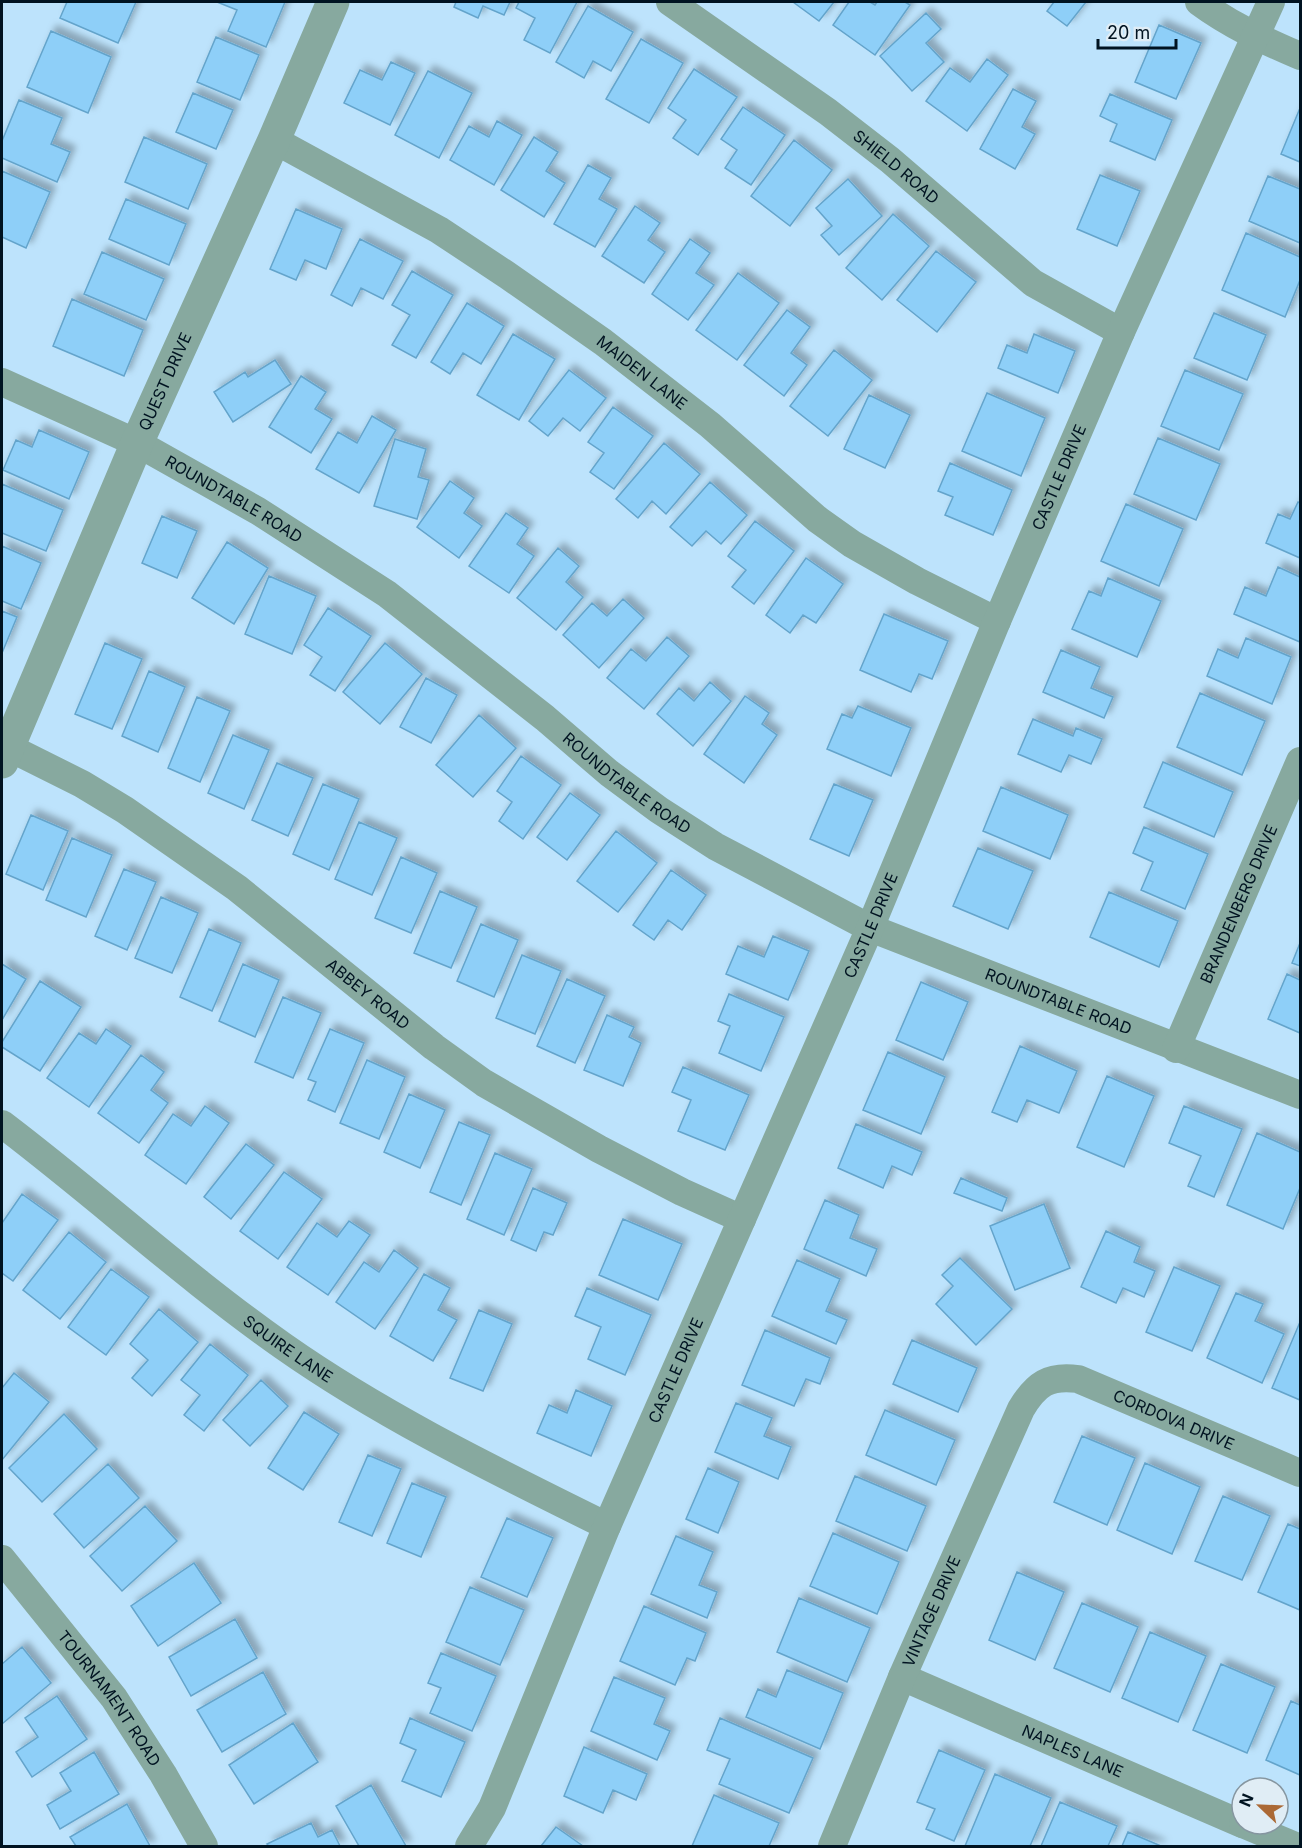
<svg xmlns="http://www.w3.org/2000/svg" width="1302" height="1848" font-family="Inter,sans-serif">
  <defs>
    <filter id="shadow"><feDropShadow dx="5.5" dy="-5.5" stdDeviation="3" flood-color="#0004"/></filter>
  </defs>
  <rect width="100%" height="100%" fill="#bde3fc"/>
  <path fill="#8ecff8" stroke="#64a4cb" stroke-width="1.5" filter="url(#shadow)" d="M67 2H136L118 43 60 18Z
    M217 2H285L266 47 228 31 237 10Z
    M456 2H510L504 15 483 6 478 18 454 7Z
    M519 2H577L550 53 524 40 535 18 516 8Z
    M793 2H834L819 21Z
    M849 2H870L875 5 877 2H905L910 5 875 55 833 25Z
    M1054 2H1086L1067 26 1047 11Z
    M588 6 633 32 611 71 593 61 584 78 556 62Z
    M926 13 941 29 926 43 944 62 912 91 880 56Z
    M1159 25 1201 43 1176 99 1135 82Z
    M51 31 111 57 88 113 27 87Z
    M216 37 259 55 240 100 197 82Z
    M641 39 683 63 649 123 606 99Z
    M987 59 1008 75 967 131 926 101 950 68 970 82Z
    M391 62 415 73 390 125 344 103 360 70 382 80Z
    M694 69 737 97 698 155 673 138 686 120 668 108Z
    M428 71 472 93 439 158 395 135Z
    M1013 89 1036 101 1022 127 1035 134 1015 169 980 149Z
    M193 93 233 110 216 149 176 132Z
    M1110 94 1172 120 1155 160 1110 141 1117 124 1100 116Z
    M19 100 62 118 51 144 70 152 57 182 2 158V141Z
    M743 107 785 135 751 185 725 168 737 150 721 139Z
    M1300 108V162L1281 154Z
    M497 121 522 135 494 185 450 160 469 126 489 137Z
    M144 137 207 164 188 209 125 182Z
    M534 137 558 152 546 171 565 183 544 217 501 190Z
    M794 140 832 170 790 226 751 196Z
    M588 165 611 178 599 199 617 209 595 247 554 224Z
    M2 171 50 192 26 248 2 237Z
    M1100 175 1140 191 1117 246 1077 229Z
    M1268 176 1300 189V243L1249 221Z
    M848 179 882 216 839 255 821 235 832 226 816 208Z
    M126 199 186 224 169 265 109 239Z
    M635 206 660 223 648 240 665 252 644 283 602 256Z
    M296 209 342 229 326 269 305 260 296 280 270 269Z
    M893 214 929 246 882 300 846 268Z
    M1246 233 1300 257V280L1285 317 1222 290Z
    M360 239 403 261 383 299 361 288 352 306 331 295Z
    M690 239 710 253 696 273 714 285 688 320 652 294Z
    M936 251 976 282 937 332 897 300Z
    M102 252 164 279 146 320 84 294Z
    M412 271 453 295 416 358 392 345 410 315 392 305Z
    M738 273 779 303 737 360 696 330Z
    M72 299 143 330 124 376 53 346Z
    M467 303 504 326 481 364 463 353 450 374 431 362Z
    M787 310 810 327 791 353 807 365 784 396 744 365Z
    M1214 313 1266 335 1247 380 1194 358Z
    M513 334 555 359 519 420 477 395Z
    M1034 334 1075 351 1058 393 998 368 1007 345 1027 353Z
    M834 350 872 380 828 436 790 406Z
    M275 360 291 384 233 422 214 392 245 372 248 377Z
    M569 370 606 398 580 431 563 418 548 436 529 421Z
    M1185 370 1243 394 1219 450 1161 426Z
    M301 376 326 392 315 409 332 419 311 453 269 427Z
    M987 393 1045 418 1021 476 962 451Z
    M869 395 910 415 885 468 844 449Z
    M613 407 653 436 614 489 590 472 604 453 588 442Z
    M372 416 396 430 359 493 316 469 338 432 357 443Z
    M39 430 89 452 69 499 3 470 16 440 32 447Z
    M1158 438 1220 464 1196 520 1134 494Z
    M395 439 426 449 418 477 429 480 417 519 374 506Z
    M664 443 700 474 666 514 652 501 638 518 616 499Z
    M950 463 1012 490 993 535 945 515 953 497 938 491Z
    M450 481 474 498 464 513 482 526 459 558 417 527Z
    M710 482 747 515 721 544 706 531 692 546 670 527Z
    M2 484 63 510 46 551 2 533Z
    M1298 502 1300 503V558L1266 543 1278 514 1290 519Z
    M1126 504 1183 529 1159 586 1101 561Z
    M506 513 528 528 517 544 534 556 509 593 469 566Z
    M162 516 197 531 177 578 142 563Z
    M755 521 794 551 754 604 732 587 746 570 728 556Z
    M227 542 268 568 234 624 192 598Z
    M2 546 41 563 21 609 2 601Z
    M558 548 579 566 566 582 583 597 556 630 517 598Z
    M806 558 843 584 816 623 803 615 790 633 766 615Z
    M1278 567 1300 577V642L1234 614 1245 587 1266 596Z
    M269 576 316 596 292 654 245 634Z
    M1108 578 1161 601 1137 657 1072 629 1089 591 1101 596Z
    M623 599 644 618 599 668 563 635 592 603 607 616Z
    M328 608 371 636 335 691 310 675 322 657 304 645Z
    M2 611 17 617 2 653Z
    M884 614 948 641 932 679 919 674 911 692 860 670Z
    M667 637 689 656 644 709 607 678 631 649 646 661Z
    M1246 638 1291 657 1272 704 1207 676 1218 649 1238 658Z
    M105 643 142 659 112 729 75 714Z
    M385 643 422 674 380 724 343 692Z
    M1061 650 1100 667 1091 688 1113 697 1104 718 1043 692Z
    M149 671 185 687 158 752 122 736Z
    M426 678 457 695 431 743 400 727Z
    M710 682 731 701 693 746 657 714 679 688 694 701Z
    M1200 693 1265 721 1242 775 1177 747Z
    M745 696 769 713 762 724 777 735 744 783 704 754Z
    M197 697 230 711 200 782 168 768Z
    M858 706 911 728 891 776 827 749 842 714 852 718Z
    M479 715 516 748 473 797 436 765Z
    M1033 719 1073 736 1076 728 1102 739 1091 764 1069 755 1061 772 1018 754Z
    M233 735 269 750 244 809 208 793Z
    M521 756 561 785 523 839 499 821 512 802 497 791Z
    M1163 762 1233 792 1214 837 1144 807Z
    M277 763 313 778 288 836 252 820Z
    M323 784 359 799 329 870 293 854Z
    M834 784 873 800 849 856 810 839Z
    M1001 787 1068 815 1050 859 983 831Z
    M570 793 600 815 567 860 537 837Z
    M31 815 68 831 43 890 6 874Z
    M359 822 397 838 372 895 335 879Z
    M1144 827 1208 854 1185 909 1141 890 1153 862 1133 853Z
    M616 831 657 863 618 912 577 881Z
    M72 838 112 855 86 917 46 900Z
    M978 848 1033 871 1008 929 953 906Z
    M401 857 437 873 411 933 375 918Z
    M124 869 156 882 127 950 95 936Z
    M671 870 706 895 682 930 668 920 654 940 633 925Z
    M440 891 477 907 451 968 414 953Z
    M1109 892 1178 921 1159 967 1090 937Z
    M161 897 198 913 172 973 135 958Z
    M481 924 518 940 494 997 457 981Z
    M209 929 241 943 212 1011 180 997Z
    M773 936 809 951 788 1000 726 974 738 946 764 957Z
    M1300 943V966L1292 963Z
    M522 955 561 971 535 1034 496 1018Z
    M2 964 26 979 2 1020Z
    M243 964 279 980 255 1037 219 1021Z
    M1287 974 1300 980V1033L1268 1019Z
    M567 979 605 996 575 1063 537 1046Z
    M40 981 81 1007 40 1071 2 1047V1042Z
    M921 982 968 1002 943 1060 896 1040Z
    M729 994 784 1017 761 1071 719 1053 730 1026 718 1021Z
    M283 997 321 1013 293 1078 255 1062Z
    M607 1015 634 1027 629 1037 641 1043 623 1086 584 1070Z
    M106 1029 131 1046 89 1107 47 1078 79 1033 96 1044Z
    M330 1029 364 1043 335 1112 308 1100 316 1082 308 1079Z
    M1020 1046 1077 1071 1059 1113 1027 1100 1017 1122 992 1112Z
    M888 1052 945 1077 921 1134 863 1110Z
    M141 1055 164 1072 151 1090 168 1103 139 1143 98 1113Z
    M367 1060 405 1077 379 1139 340 1123Z
    M683 1067 749 1095 725 1150 678 1131 691 1100 672 1092Z
    M1107 1076 1154 1096 1124 1167 1077 1147Z
    M409 1094 445 1110 420 1168 384 1152Z
    M205 1106 229 1123 186 1184 145 1155 173 1114 191 1126Z
    M1184 1106 1242 1129 1214 1197 1188 1186 1201 1156 1169 1143Z
    M459 1122 490 1135 461 1205 430 1192Z
    M856 1124 922 1152 912 1175 892 1166 883 1188 838 1168Z
    M1257 1133 1300 1152V1188L1283 1229 1227 1205Z
    M246 1144 274 1165 231 1219 204 1197Z
    M495 1153 532 1169 504 1235 467 1219Z
    M284 1172 322 1199 278 1259 240 1231Z
    M961 1178 1007 1198 1002 1211 954 1193Z
    M533 1188 567 1203 553 1235 544 1232 536 1251 511 1240Z
    M22 1194 58 1220 13 1281 2 1273V1223Z
    M825 1200 859 1215 850 1238 877 1249 866 1276 804 1249Z
    M1044 1204 1070 1268 1015 1290 990 1226Z
    M623 1219 682 1244 658 1300 599 1275Z
    M349 1221 370 1235 328 1295 287 1267 317 1223 337 1237Z
    M1106 1231 1140 1247 1134 1262 1155 1271 1144 1297 1123 1288 1116 1303 1081 1287Z
    M69 1232 106 1262 60 1319 23 1290Z
    M394 1250 418 1268 375 1329 336 1302 364 1262 379 1272Z
    M960 1258 1012 1309 976 1345 936 1304 953 1286 942 1275Z
    M797 1260 840 1279 826 1311 847 1320 836 1344 772 1316Z
    M1174 1267 1220 1286 1192 1351 1146 1332Z
    M111 1269 149 1297 106 1355 68 1327Z
    M424 1274 450 1288 438 1310 457 1320 433 1361 390 1336Z
    M587 1288 651 1315 625 1375 588 1359 601 1327 575 1316Z
    M1236 1293 1263 1304 1255 1321 1284 1334 1262 1383 1207 1358Z
    M159 1309 198 1342 152 1396 132 1378 148 1360 130 1344Z
    M479 1310 512 1324 483 1391 450 1378Z
    M1300 1322V1400L1272 1388Z
    M765 1330 830 1358 820 1384 806 1379 794 1406 742 1385Z
    M912 1340 977 1368 958 1412 893 1384Z
    M210 1344 248 1375 204 1431 184 1415 200 1395 181 1380Z
    M14 1373 49 1402 2 1460V1388Z
    M261 1380 288 1406 250 1446 223 1420Z
    M576 1390 612 1406 591 1456 537 1433 549 1405 567 1413Z
    M736 1403 772 1418 764 1436 791 1447 778 1479 715 1452Z
    M885 1410 955 1440 936 1485 866 1455Z
    M304 1412 339 1434 303 1490 268 1468Z
    M64 1414 97 1449 42 1502 9 1468Z
    M1082 1436 1135 1458 1107 1525 1054 1502Z
    M368 1455 401 1469 372 1536 339 1522Z
    M1145 1463 1200 1487 1172 1554 1117 1530Z
    M108 1464 139 1498 84 1548 54 1514Z
    M708 1468 739 1482 718 1533 686 1519Z
    M855 1476 926 1506 907 1551 836 1521Z
    M412 1483 446 1497 421 1557 387 1543Z
    M1223 1496 1270 1516 1242 1580 1195 1561Z
    M145 1506 177 1541 122 1591 90 1556Z
    M507 1518 553 1538 527 1597 481 1577Z
    M1288 1524 1300 1529V1610L1258 1592Z
    M833 1533 899 1562 877 1614 810 1586Z
    M676 1536 713 1552 699 1585 717 1592 707 1618 651 1594Z
    M194 1563 221 1603 158 1646 131 1606Z
    M1017 1572 1064 1592 1035 1660 989 1640Z
    M470 1587 524 1610 500 1665 446 1642Z
    M799 1598 870 1628 847 1682 777 1652Z
    M1082 1603 1138 1627 1110 1692 1054 1668Z
    M644 1606 706 1633 695 1661 687 1658 675 1685 620 1661Z
    M235 1619 257 1658 191 1696 169 1657Z
    M1150 1632 1206 1656 1178 1722 1122 1698Z
    M22 1647 51 1683 2 1724V1664Z
    M441 1653 496 1676 472 1731 430 1713 441 1688 428 1683Z
    M1221 1664 1275 1687 1247 1753 1193 1730Z
    M787 1670 843 1693 820 1749 746 1717 758 1689 776 1697Z
    M263 1672 286 1714 222 1752 197 1710Z
    M614 1677 665 1698 654 1724 670 1731 657 1760 591 1731Z
    M57 1696 87 1739 32 1777 16 1752 38 1737 25 1718Z
    M1291 1701 1300 1705V1775L1266 1760Z
    M410 1718 465 1742 441 1797 402 1781 416 1750 400 1743Z
    M720 1718 813 1758 789 1813 719 1784 730 1759 707 1750Z
    M293 1723 318 1762 254 1804 229 1765Z
    M584 1747 647 1774 636 1800 613 1790 603 1813 564 1796Z
    M939 1750 985 1770 954 1841 926 1829 935 1809 917 1802Z
    M94 1752 119 1794 60 1829 47 1805 71 1791 60 1773Z
    M995 1774 1051 1798 1030 1846H965Z
    M371 1785 406 1846H359L336 1806Z
    M714 1795 779 1823 769 1846H692Z
    M1060 1802 1117 1826 1108 1846H1041Z
    M127 1804 150 1846H76L70 1837Z
    M311 1823 318 1837 332 1830 340 1846H269L267 1844Z
    M556 1827 583 1846H541Z
    M1128 1832 1161 1846H1122Z"/>
  <g fill="none" stroke-linecap="round" stroke-linejoin="round">
    <g stroke="#87a99f" stroke-width="28">
      <path id="s1" d="M670 2 828 112 890 160 1033 283 1121 332"/>
      <path d="M1199 2C1230 25 1265 41 1300 56"/>
      <path id="s2" d="M274 140 439 230 507 275 603 342 710 425 817 519 852 544 917 581 997 621"/>
      <path id="s3" d="M2 382 137 443 258 511 387 594 545 718 609 773 659 810 715 846 870 928 1300 1095"/>
      <path id="s4" d="M8 747 82 784 125 810 237 888 434 1047 484 1083 599 1149 682 1192 742 1219"/>
      <path id="s5" d="M1176 1049 1300 761"/>
      <path id="s6" d="M2 1124C97 1196 185 1277 283 1346 384 1417 496 1471 607 1526"/>
      <path id="s7" d="M2 1559 114 1698 163 1774 204 1846"/>
      <path id="s8" d="M902 1677 1242 1824"/>
      <path d="M1243 1824 1295 1846"/>
      <path id="s9" d="M469 1846 492 1808 607 1526 870 928 997 621 1121 332 1271 2"/>
      <path id="s10" d="M832 1846 902 1677 1021 1409C1036 1384 1049 1375 1078 1379L1300 1473"/>
    </g>
    <path stroke="#87a99f" stroke-width="33" id="s11" d="M2 762 137 443 274 140 333 2"/>
  </g>
  <g text-anchor="middle" dominant-baseline="central" stroke-width="5" stroke-linejoin="round" paint-order="stroke">
    <g font-size="16" fill="#001321" stroke="#e0edf5">
      <text stroke="none"><textPath href="#s1" startOffset="280">SHIELD ROAD</textPath></text>
      <text stroke="none"><textPath href="#s2" startOffset="436">MAIDEN LANE</textPath></text>
      <text stroke="none"><textPath href="#s11" startOffset="414">QUEST DRIVE</textPath></text>
      <text stroke="none"><textPath href="#s9" startOffset="1491">CASTLE DRIVE</textPath></text>
      <text stroke="none"><textPath href="#s3" startOffset="260">ROUNDTABLE ROAD</textPath></text>
      <text stroke="none"><textPath href="#s3" startOffset="746">ROUNDTABLE ROAD</textPath></text>
      <text stroke="none"><textPath href="#s5" startOffset="158">BRANDENBERG DRIVE</textPath></text>
      <text stroke="none"><textPath href="#s9" startOffset="1005">CASTLE DRIVE</textPath></text>
      <text stroke="none"><textPath href="#s4" startOffset="438">ABBEY ROAD</textPath></text>
      <text stroke="none"><textPath href="#s3" startOffset="1232">ROUNDTABLE ROAD</textPath></text>
      <text stroke="none"><textPath href="#s6" startOffset="364">SQUIRE LANE</textPath></text>
      <text stroke="none"><textPath href="#s9" startOffset="519">CASTLE DRIVE</textPath></text>
      <text stroke="none"><textPath href="#s10" startOffset="650">CORDOVA DRIVE</textPath></text>
      <text stroke="none"><textPath href="#s10" startOffset="255">VINTAGE DRIVE</textPath></text>
      <text stroke="none"><textPath href="#s7" startOffset="176">TOURNAMENT ROAD</textPath></text>
      <text stroke="none"><textPath href="#s8" startOffset="186">NAPLES LANE</textPath></text>
    </g>
  </g>
  <rect width="1302" height="1848" fill="none" stroke="#001321" stroke-width="6"/>
  <g transform="translate(1260 1806) rotate(293)"><circle r="28" fill="#e0edf5" stroke="#8696a0" stroke-width="1.5"/>
  <path d="M0-4.5L10 22L0 15L-10 22Z" fill="#ab6935"/>
  <text y="-9" font-size="16" font-weight="bold" text-anchor="middle" fill="#001321">N</text>
  </g>
  <path d="M1098 39v9h78v-9" fill="none" stroke="#001321" stroke-width="3"/>
  <text x="1107" y="39" font-size="18" fill="#001321" stroke="#e0edf5" stroke-width="4.5" paint-order="stroke">20 m</text>
</svg>
